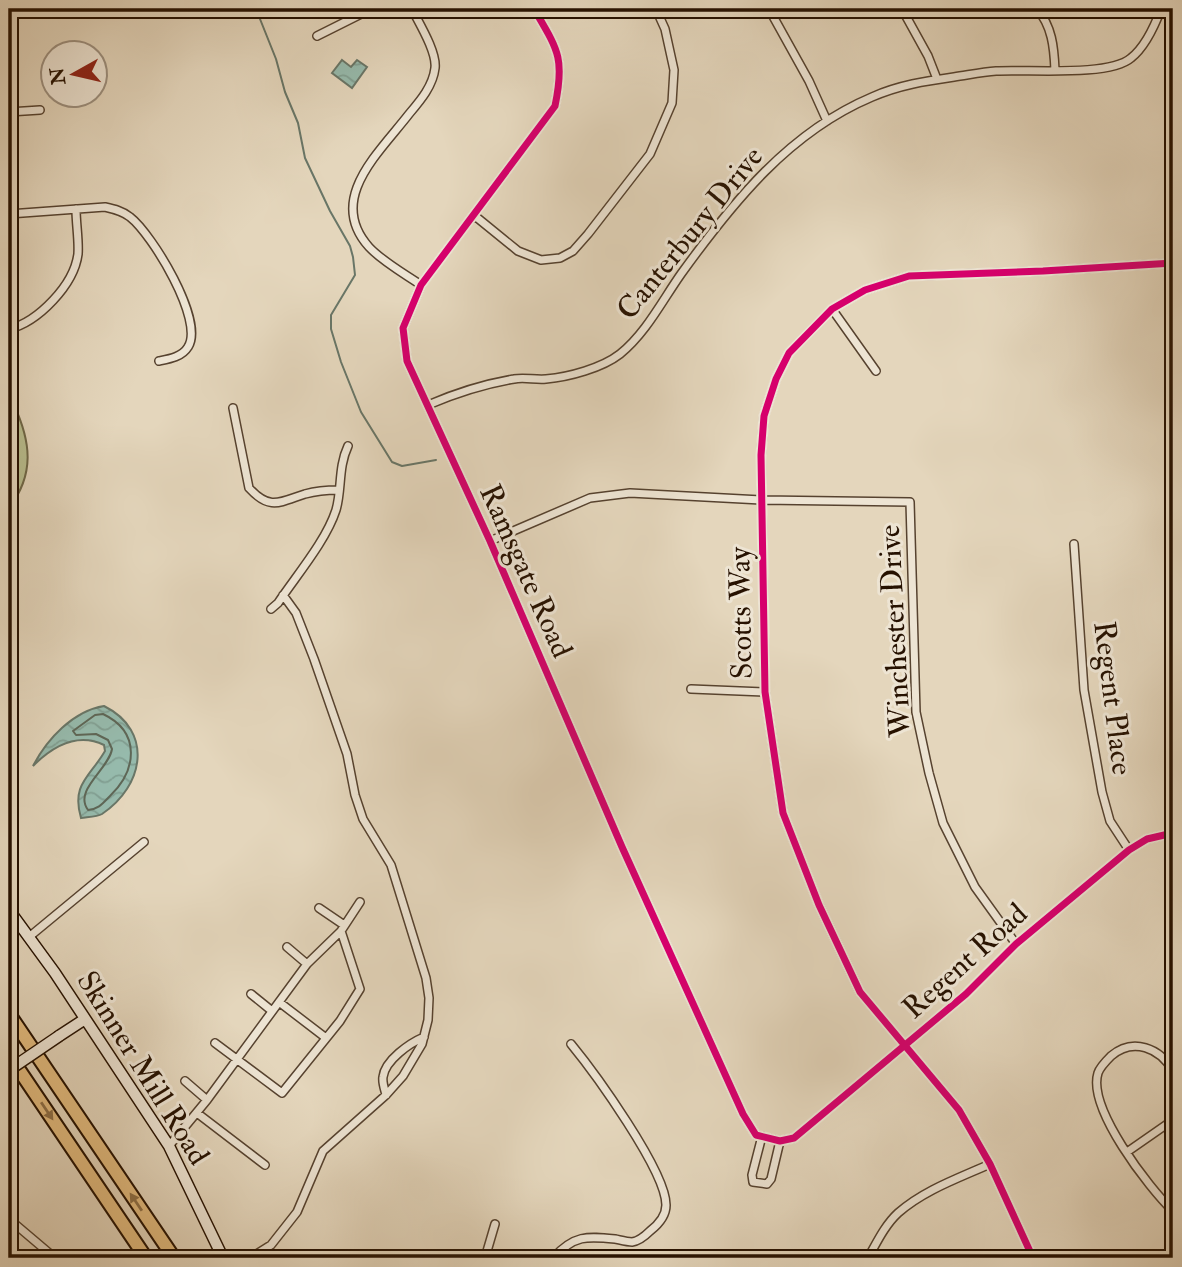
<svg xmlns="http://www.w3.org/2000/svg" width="1182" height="1267" font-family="'IM FELL Double Pica',serif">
  <defs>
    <pattern id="water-waves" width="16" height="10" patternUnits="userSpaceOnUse" patternTransform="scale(1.75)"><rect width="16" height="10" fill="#96baac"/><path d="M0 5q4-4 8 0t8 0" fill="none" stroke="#819f92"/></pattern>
  </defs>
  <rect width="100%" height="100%" fill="#e4d6bc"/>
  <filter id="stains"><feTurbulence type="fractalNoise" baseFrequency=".00286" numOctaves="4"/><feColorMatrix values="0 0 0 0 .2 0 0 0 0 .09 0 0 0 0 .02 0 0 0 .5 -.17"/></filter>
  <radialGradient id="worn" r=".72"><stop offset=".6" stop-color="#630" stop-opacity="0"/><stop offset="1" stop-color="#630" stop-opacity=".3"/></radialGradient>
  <path fill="#b8bd8e" stroke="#6f6747" stroke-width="2" d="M14 405C31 442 35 474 9 508V408Z"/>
  <path fill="url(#water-waves)" stroke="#697667" stroke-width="2" d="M342 60 351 67 357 60 367 67 352 88 332 73Z
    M104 706C154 731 144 786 102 814 97 817 87 817 81 818 71 784 90 777 105 751L104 745C77 732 52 747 33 766 47 739 73 711 104 706Z"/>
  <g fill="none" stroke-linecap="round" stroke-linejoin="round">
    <path stroke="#5e6656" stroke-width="2" d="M103 714C141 732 137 770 110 796 103 803 99 809 88 810 73 790 109 769 112 749L108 740 96 734 76 735 73 731 95 715Z"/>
    <path stroke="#697667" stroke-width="2" d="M256 9 276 59 285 92 298 123 305 158 330 211 350 246 353 257 355 275 331 315V329L341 362 361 412 392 462 402 466 436 460"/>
    <g stroke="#56422f" stroke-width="10">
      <path id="street" d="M412 9C419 23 437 52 435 68 433 86 420 101 409 114 379 153 326 199 369 247 383 262 405 274 421 285
        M534 9C558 50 565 58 555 106L421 285 403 328 407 361 490 541 622 847 743 1114 756 1135 780 1141 794 1138 966 994 1016 944 1129 850 1147 839 1173 833
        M769 9 809 81 827 121
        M902 9 928 56 937 79
        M1037 9C1052 26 1054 47 1055 70
        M317 36 371 9
        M9 112 40 110
        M9 214 105 207C114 209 123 211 130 217 152 234 205 321 188 347 182 357 169 359 159 361
        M475 216 518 251 541 260 560 258 573 251 588 234 650 154 672 103 674 70 665 29 656 9
        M832 309 876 371
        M9 329C38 322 74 285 78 254 79 240 76 224 76 209
        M428 405C456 393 484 384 514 379 524 377 535 380 546 379 569 377 602 368 620 354 646 333 662 301 681 274 733 202 789 132 872 97 899 85 926 81 954 77 968 75 982 72 996 71 1027 69 1109 77 1131 58 1145 47 1155 25 1161 9
        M233 408 249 488C270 511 280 502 305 494 316 491 326 490 338 490
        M490 541 590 498 630 493 761 500 910 502 916 712 929 773 943 823 975 887 1016 944
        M1074 544 1084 690 1102 792 1110 821 1129 850
        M271 609 278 603C296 576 326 541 336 510 342 490 338 467 348 446
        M691 689 765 692
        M319 908 344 925
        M341 931 360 902
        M29 937 144 842
        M287 947 307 964
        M251 994 272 1011
        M279 1002 326 1038
        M1173 1071C1160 1048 1133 1037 1111 1056 1106 1061 1100 1067 1098 1073 1087 1108 1149 1188 1173 1211
        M185 1081 207 1100
        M386 1095C385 1090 382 1083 383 1077 385 1060 410 1043 424 1037
        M197 1113 265 1165
        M762 1136 752 1175 753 1182 767 1184 771 1179 780 1141
        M169 1146 207 1100 307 964 341 931 360 989 340 1021 282 1093 215 1043
        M1127 1152 1173 1120
        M9 1219 55 1258
        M824 1254 835 1258
        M250 1258 271 1245 297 1212 323 1151 386 1095 403 1076 422 1044 428 1020 429 998 426 978 391 865 363 819 355 795 347 754 314 659 296 613 283 595
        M485 1258 495 1224
        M553 1258C574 1235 587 1236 615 1239 620 1240 627 1242 632 1242 639 1241 645 1236 650 1231 659 1224 666 1216 666 1205 666 1171 594 1072 571 1044
        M868 1258C877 1242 885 1225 898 1213 924 1190 959 1178 990 1164
        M1033 1258 990 1164 959 1110 860 992 819 905 783 813 765 692 761 455 764 416 776 379 789 353 832 309 865 290 909 276 1043 271 1173 263"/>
    </g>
    <g stroke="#261100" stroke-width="13">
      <path id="secondary" d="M9 910 55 973 169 1146 223 1258
        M59 1036 85 1019"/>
    </g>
    <g stroke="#261100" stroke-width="16">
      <path id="highway" d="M9 1014 174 1258
        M9 1055 146 1258"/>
    </g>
    <use href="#street" stroke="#ede4d3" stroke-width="7"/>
    <use href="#secondary" stroke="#ede4d3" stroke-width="10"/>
    <use href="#highway" stroke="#e2bb7e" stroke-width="12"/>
    <g stroke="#261100" stroke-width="13" stroke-linecap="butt">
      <path id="secondary-bridge" d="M9 1070 59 1036"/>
    </g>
    <use href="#secondary-bridge" stroke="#ede4d3" stroke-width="10"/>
    <g stroke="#ede4d3" stroke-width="11">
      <path id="cycleway" d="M534 9C558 50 565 58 555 106L421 285 403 328 407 361 490 541 622 847 743 1114 756 1135 780 1141 794 1138 966 994 1016 944 1129 850 1147 839 1173 833
        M1033 1258 990 1164 959 1110 860 992 819 905 783 813 765 692 761 455 764 416 776 379 789 353 832 309 865 290 909 276 1043 271 1173 263"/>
    </g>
    <use href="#cycleway" stroke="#d6006c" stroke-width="7"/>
  </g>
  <defs><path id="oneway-solid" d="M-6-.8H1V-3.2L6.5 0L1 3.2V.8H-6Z" transform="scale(1.75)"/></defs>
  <g fill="#8d6e45">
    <use href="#oneway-solid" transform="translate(47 1111) rotate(56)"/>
    <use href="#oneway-solid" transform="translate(136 1202) rotate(-124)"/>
  </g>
  <g text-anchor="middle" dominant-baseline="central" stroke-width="6" stroke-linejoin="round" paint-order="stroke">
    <g font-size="30" fill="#261100" stroke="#ede4d3">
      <text transform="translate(690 233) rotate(-51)">Canterbury Drive</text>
      <text transform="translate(526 571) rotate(66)">Ramsgate Road</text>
      <text transform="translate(741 613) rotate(-91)">Scotts Way</text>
      <text transform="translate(895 631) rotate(-93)">Winchester Drive</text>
      <text transform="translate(1113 698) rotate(83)">Regent Place</text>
      <text transform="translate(965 961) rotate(-42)">Regent Road</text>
      <text transform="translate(143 1068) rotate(58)">Skinner Mill Road</text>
    </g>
  </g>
  <rect width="1182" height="1267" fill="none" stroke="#e4d6bc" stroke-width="35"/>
  <rect x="10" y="10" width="1161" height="1246" fill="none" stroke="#261100" stroke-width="3.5"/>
  <rect x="18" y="18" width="1147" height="1232" fill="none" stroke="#261100" stroke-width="2"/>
  <g transform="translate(74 74) rotate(262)"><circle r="33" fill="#ede4d3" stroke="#9d907f" stroke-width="2"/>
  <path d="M0-5L12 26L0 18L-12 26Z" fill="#8f2418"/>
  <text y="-10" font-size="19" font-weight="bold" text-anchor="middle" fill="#261100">N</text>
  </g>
  <rect width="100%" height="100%" filter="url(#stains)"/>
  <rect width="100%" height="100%" fill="url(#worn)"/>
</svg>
